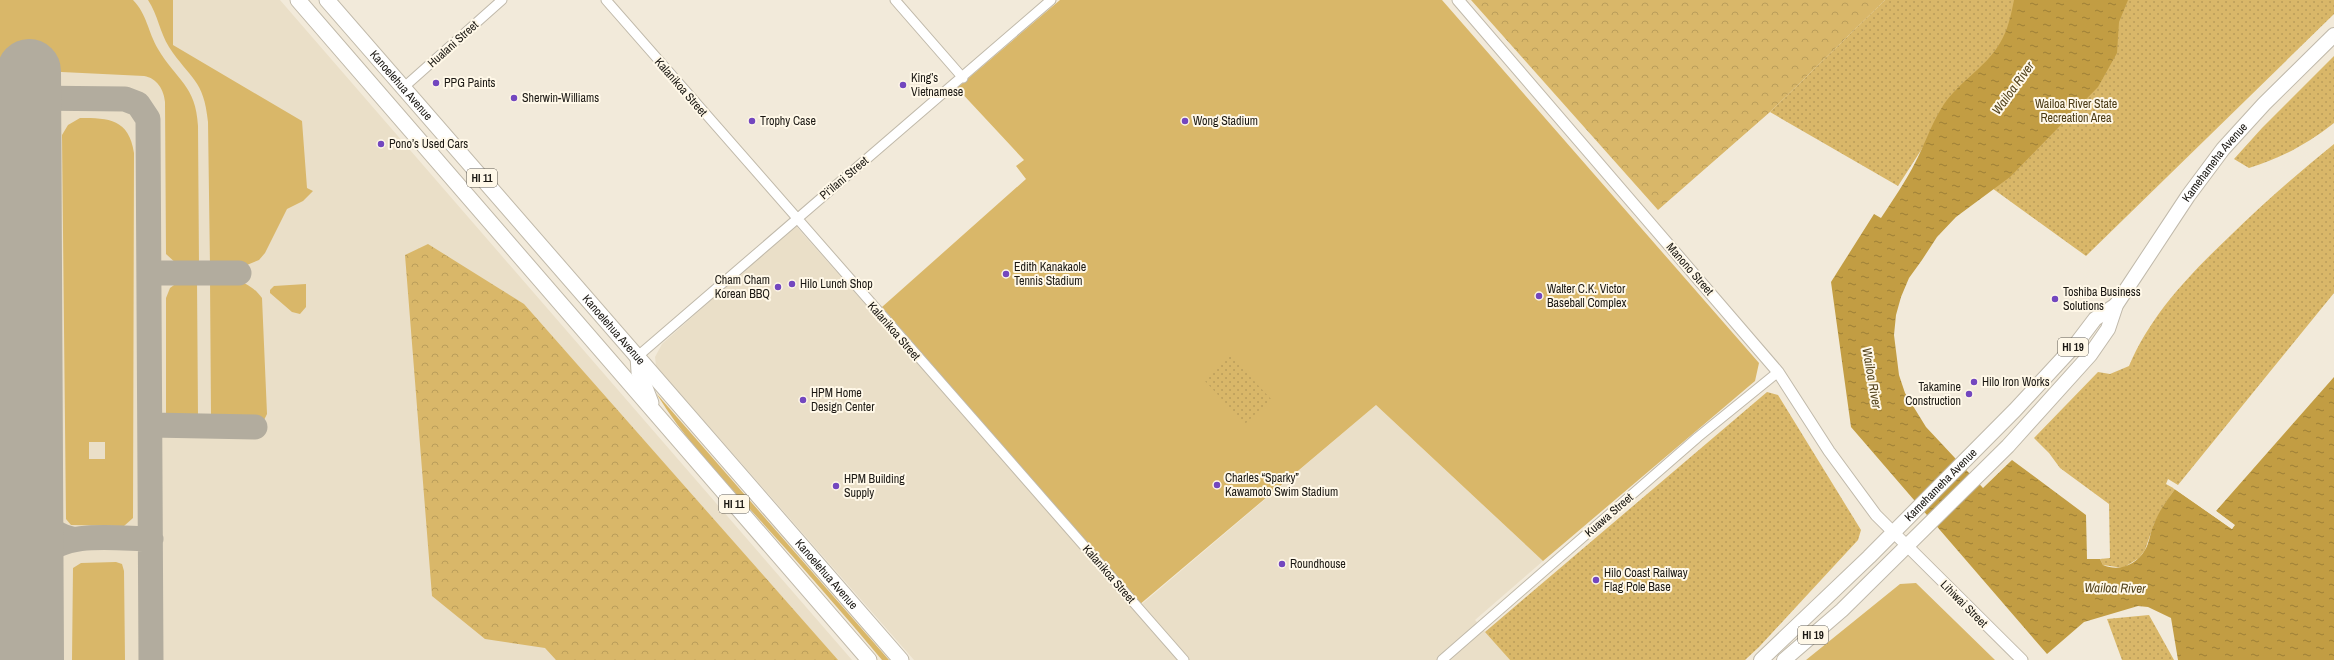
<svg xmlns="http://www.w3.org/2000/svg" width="2334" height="660" font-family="'Archivo Narrow',sans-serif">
  <defs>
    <pattern id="forest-crowns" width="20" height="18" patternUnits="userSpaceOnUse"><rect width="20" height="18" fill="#d9b769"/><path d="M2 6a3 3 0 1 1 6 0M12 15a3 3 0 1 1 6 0" fill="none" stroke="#ba9d5a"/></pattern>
    <pattern id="park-dots" width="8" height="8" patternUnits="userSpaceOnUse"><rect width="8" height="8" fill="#d9b769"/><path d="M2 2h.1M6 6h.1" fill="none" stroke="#ba9d5a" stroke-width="1.8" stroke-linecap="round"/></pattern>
    <pattern id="water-ripples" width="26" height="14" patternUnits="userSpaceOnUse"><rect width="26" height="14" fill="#c29d43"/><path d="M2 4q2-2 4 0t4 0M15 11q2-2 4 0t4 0" fill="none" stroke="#9d7f37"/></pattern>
  </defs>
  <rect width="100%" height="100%" fill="#f2eada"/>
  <path fill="#eadfc8" d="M0 0H280L852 660H0Z
    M795 225 1136 609 1376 405 1543 561 1475 620 1510 660H914L656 366 655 357 662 344Z"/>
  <path fill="#d9b769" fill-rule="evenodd" d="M0 0H133C147 14 148 32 158 49 176 80 196 85 198 126L199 267 178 265 166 254 165 102C164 90 157 78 144 76L0 69Z
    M148 0H173V45L302 121 307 188 313 191 303 201 287 209 265 253 259 260 242 267 210 266 208 122C204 79 190 79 169 47 160 33 158 15 148 0Z
    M1060 0H1442L1759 363 1755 381 1543 561 1376 405 1139 605 882 307 1026 179 1016 166 1024 160 957 88Z
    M80 118C109 118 129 119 134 153L133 518 124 526 71 525 66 519 62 135 68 125ZM105 442V459H89V442Z
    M210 279C231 279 248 279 262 298L267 414 264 420 211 415Z
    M181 280H197L198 417 166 416V298L170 288Z
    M306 284V307L300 314 292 312 270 293V290L274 286Z
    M656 393 889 660H882C842 612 800 564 758 518 722 478 684 439 656 393Z
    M116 562 122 564 124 571 125 660H72L73 568 81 563Z
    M1916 583 1995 660H1806L1900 584Z"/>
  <path fill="url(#forest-crowns)" d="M1471 0H1885L1770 112 1658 210Z
    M428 244 524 304 838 660H556L545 648 485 639 432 596 405 255Z"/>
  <path fill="url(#park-dots)" d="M1885 0H2334V14L2086 256 1927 141 1898 186 1770 112Z
    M2334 56V123C2307 144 2282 158 2249 168L2234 159 2262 128Z
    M2334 144V293L2178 485 2168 479 2166 484 2175 489 2164 505 2154 524 2145 550 2139 558 2123 568 2103 565 2100 559 2110 558 2109 504 2060 468 2049 453 2034 438 2098 372 2110 374 2129 366C2151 314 2190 274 2231 235 2264 203 2298 173 2334 144Z
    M1230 355 1271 399 1245 424 1204 380Z
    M1767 392 1778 395 1861 530 1858 540 1759 647 1745 660H1510L1485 632Z
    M2149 615 2174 660H2122L2107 619Z"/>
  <path fill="url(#water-ripples)" d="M2014 0H2128L2119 22 2117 53 2098 87 2010 177 1956 217 1937 237 1922 260 1909 278 1901 297 1896 315 1894 335 1899 375 1905 393 1926 427 1983 488 2012 460 2086 515 2087 559H2100L2103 565C2119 572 2136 565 2145 550 2150 542 2150 532 2154 524 2159 511 2167 500 2175 489L2232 529 2234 525 2216 511 2334 377V660H2178L2171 618 2148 607 2138 606 2084 622 2047 654 1851 427 1831 282 1874 214 1881 218C1893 200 1906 181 1916 161 1925 144 1931 125 1941 109 1956 83 1985 69 2000 43 2008 30 2011 15 2014 0Z"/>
  <path fill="#f2eada" d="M2173 488H2176L2231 526 2215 513 2214 510 2216 511 2235 525 2232 529Z"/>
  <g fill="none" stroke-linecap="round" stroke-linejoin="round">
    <path stroke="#b2ac9e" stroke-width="25" d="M29 98 125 99 138 104 148 119 151 660
      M150 273H239
      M151 425 255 427
      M32 493C37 517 47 534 72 539
      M32 593C34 581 35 568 42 558 62 529 120 539 151 539"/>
    <path stroke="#b2ac9e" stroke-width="64" d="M29 71 32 660"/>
    <g stroke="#c0b9aa" stroke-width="11">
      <path id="minor" d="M606 0 1184 660
        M895 0 963 78
        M403 88 502 0
        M638 356 1051 0
        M1442 660 1698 437 1778 372"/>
    </g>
    <g stroke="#c0b9aa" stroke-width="13">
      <path id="tertiary" d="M1458 0 1778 372 1829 451 1876 515 2022 660"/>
    </g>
    <g stroke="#c0b9aa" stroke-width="16">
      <g id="primary">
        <path id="s1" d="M1761 660 1869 557 2015 410 2076 344 2095 319 2116 305"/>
        <path id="s2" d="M1784 660 1842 610 2008 446 2090 355 2108 329 2116 305 2188 196 2223 149 2264 104 2334 35"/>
      </g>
    </g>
    <g stroke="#c0b9aa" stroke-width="17">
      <g id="trunk">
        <path d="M298 0 869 660"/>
        <path id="s3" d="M327 0 901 660"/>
        <path d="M638 356 639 372 651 403"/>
      </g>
    </g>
    <use href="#minor" stroke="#fff" stroke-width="9"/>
    <use href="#tertiary" stroke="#fff" stroke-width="11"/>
    <use href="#primary" stroke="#fff" stroke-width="14"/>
    <use href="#trunk" stroke="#fff" stroke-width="15"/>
  </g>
  <g fill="#7347bf" stroke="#fff8e8" stroke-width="1.5">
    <circle cx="436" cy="83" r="4"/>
    <circle cx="903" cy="85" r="4"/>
    <circle cx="514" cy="98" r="4"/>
    <circle cx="752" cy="121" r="4"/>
    <circle cx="1185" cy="121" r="4"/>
    <circle cx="381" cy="144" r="4"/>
    <circle cx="1006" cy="274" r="4"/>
    <circle cx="792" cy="284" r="4"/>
    <circle cx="778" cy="287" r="4"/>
    <circle cx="1539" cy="296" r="4"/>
    <circle cx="2055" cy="299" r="4"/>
    <circle cx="1974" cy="382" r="4"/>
    <circle cx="1969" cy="394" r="4"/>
    <circle cx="803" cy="400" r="4"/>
    <circle cx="1217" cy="485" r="4"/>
    <circle cx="836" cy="486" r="4"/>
    <circle cx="1282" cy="564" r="4"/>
    <circle cx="1596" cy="580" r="4"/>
  </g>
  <g text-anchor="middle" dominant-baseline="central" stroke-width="4" stroke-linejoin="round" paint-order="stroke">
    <g fill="#fff8e8" stroke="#5f5b53" stroke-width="1">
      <rect x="467" y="169" width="30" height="18" rx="3"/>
      <rect x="2058" y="338" width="30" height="18" rx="3"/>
      <rect x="719" y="495" width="30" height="18" rx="3"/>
      <rect x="1798" y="626" width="30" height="18" rx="3"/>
    </g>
    <g font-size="11" font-weight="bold" fill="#1b1813">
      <text x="482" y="178">HI 11</text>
      <text x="2073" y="347">HI 19</text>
      <text x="734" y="504">HI 11</text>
      <text x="1813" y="635">HI 19</text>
    </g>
    <g font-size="12" fill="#1b1813" stroke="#fff8e8">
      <text transform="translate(453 44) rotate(-42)">Hualani Street</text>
      <text stroke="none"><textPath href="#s3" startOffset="113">Kanoelehua Avenue</textPath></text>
      <text transform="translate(681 87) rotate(49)">Kalanikoa Street</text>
      <text stroke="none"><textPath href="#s2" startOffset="663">Kamehameha Avenue</textPath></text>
      <text transform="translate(844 178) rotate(-40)">Pi‘ilani Street</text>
      <text transform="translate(1690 269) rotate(49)">Manono Street</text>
      <text stroke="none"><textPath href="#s3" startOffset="437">Kanoelehua Avenue</textPath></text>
      <text transform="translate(894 331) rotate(49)">Kalanikoa Street</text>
      <text stroke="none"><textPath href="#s1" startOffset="251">Kamehameha Avenue</textPath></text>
      <text transform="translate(1609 515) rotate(-41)">Kuawa Street</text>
      <text stroke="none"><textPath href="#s3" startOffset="761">Kanoelehua Avenue</textPath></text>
      <text transform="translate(1109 574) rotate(49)">Kalanikoa Street</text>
      <text transform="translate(1964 604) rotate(45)">Lihiwai Street</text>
    </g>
    <g font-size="12" fill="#1b1813" stroke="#fff8e8" text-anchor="start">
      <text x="911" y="78">King’s<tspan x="911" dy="14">Vietnamese</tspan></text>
      <text x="444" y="83">PPG Paints</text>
      <text x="522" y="98">Sherwin-Williams</text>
      <text x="760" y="121">Trophy Case</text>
      <text x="1193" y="121">Wong Stadium</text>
      <text x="389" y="144">Pono’s Used Cars</text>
      <text x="1014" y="267">Edith Kanakaole<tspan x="1014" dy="14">Tennis Stadium</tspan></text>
      <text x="770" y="280" text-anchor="end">Cham Cham<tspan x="770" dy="14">Korean BBQ</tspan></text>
      <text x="800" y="284">Hilo Lunch Shop</text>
      <text x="1547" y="289">Walter C.K. Victor<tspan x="1547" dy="14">Baseball Complex</tspan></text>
      <text x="2063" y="292">Toshiba Business<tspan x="2063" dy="14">Solutions</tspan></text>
      <text x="1982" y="382">Hilo Iron Works</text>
      <text x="1961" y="387" text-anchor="end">Takamine<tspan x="1961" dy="14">Construction</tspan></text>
      <text x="811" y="393">HPM Home<tspan x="811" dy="14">Design Center</tspan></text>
      <text x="1225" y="478">Charles “Sparky”<tspan x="1225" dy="14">Kawamoto Swim Stadium</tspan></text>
      <text x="844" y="479">HPM Building<tspan x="844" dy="14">Supply</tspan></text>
      <text x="1290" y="564">Roundhouse</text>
      <text x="1604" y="573">Hilo Coast Railway<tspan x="1604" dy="14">Flag Pole Base</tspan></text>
    </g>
    <g font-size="12" fill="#4a3a14" stroke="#fff8e8">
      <text x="2076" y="104">Wailoa River State<tspan x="2076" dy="14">Recreation Area</tspan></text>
    </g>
    <g font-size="13" font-style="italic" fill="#53431d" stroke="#fff8e8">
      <text transform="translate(2013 88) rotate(-54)">Wailoa River</text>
      <text transform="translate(1872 378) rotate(80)">Wailoa River</text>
      <text transform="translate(2115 588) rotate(1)">Wailoa River</text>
    </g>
  </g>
</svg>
